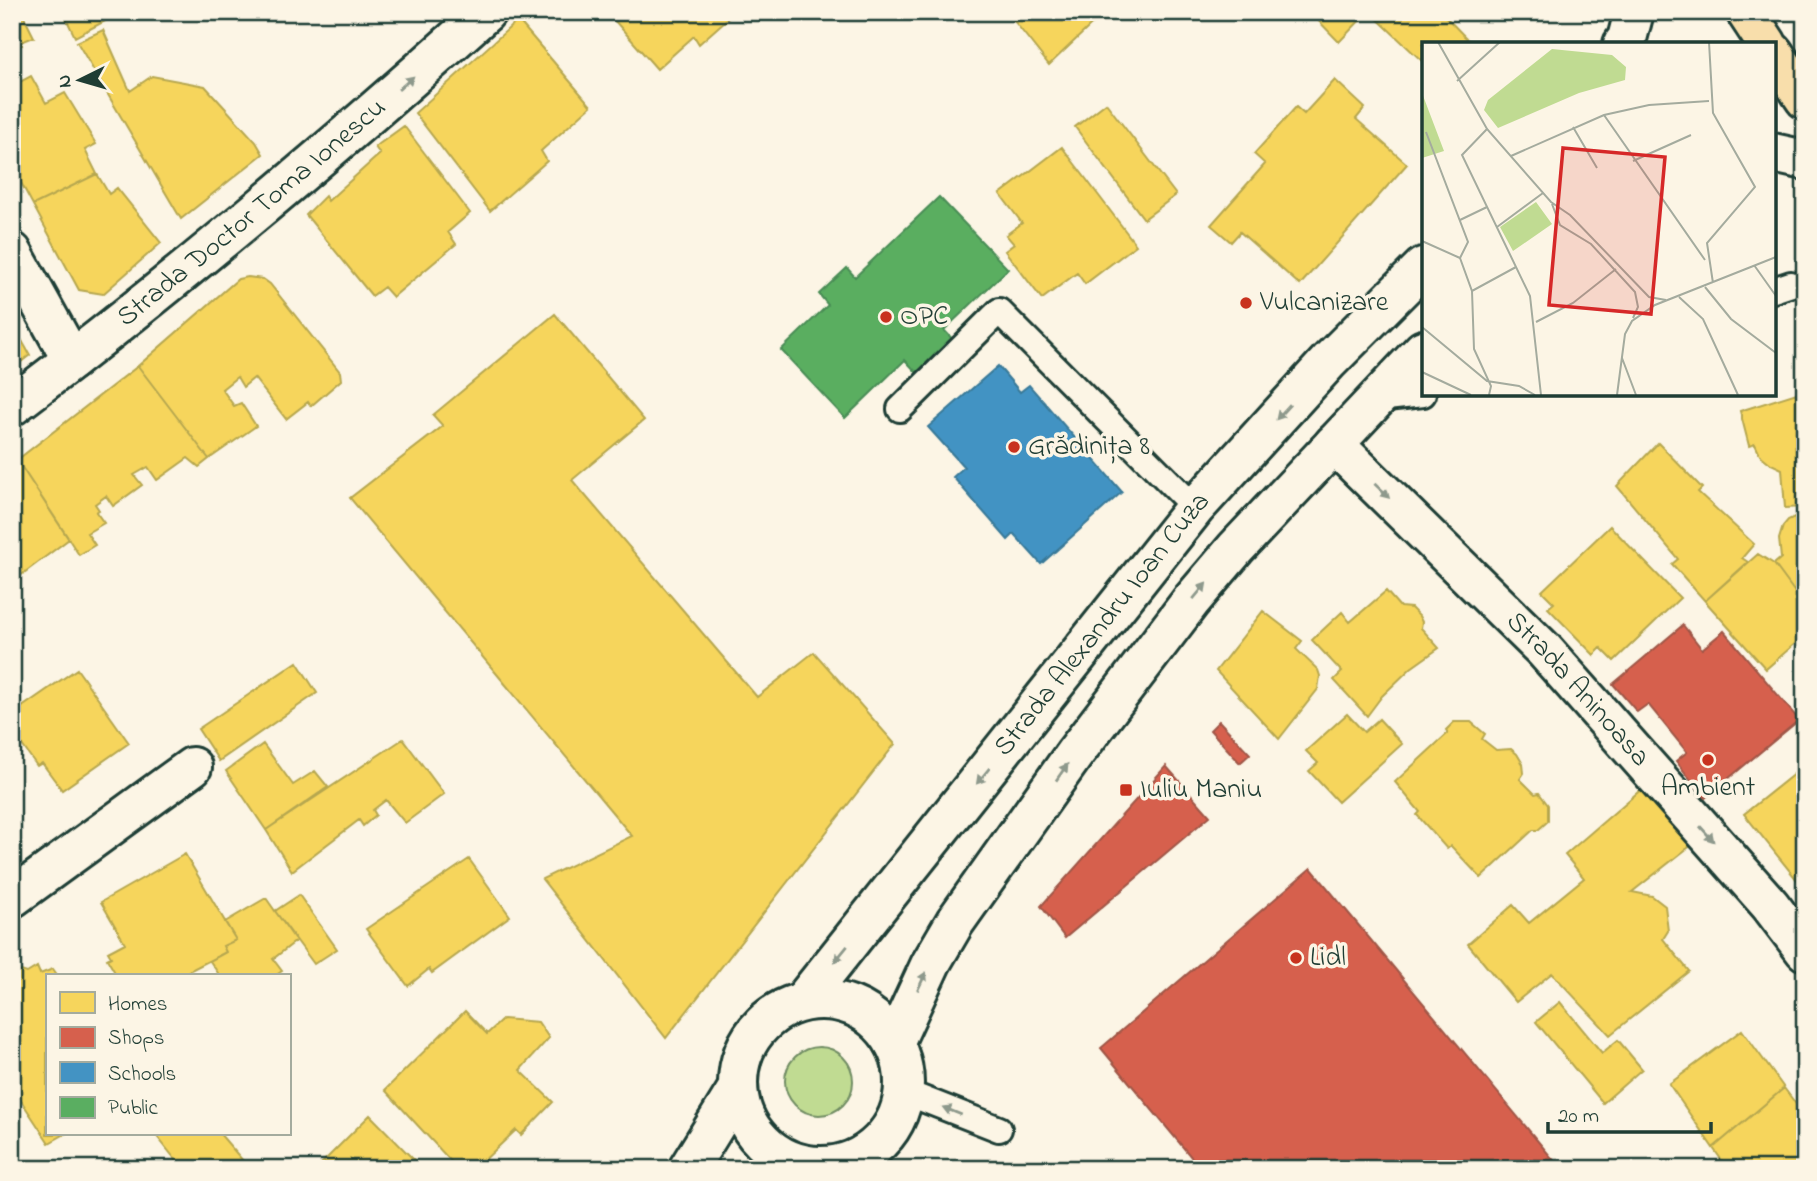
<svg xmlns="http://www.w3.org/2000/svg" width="1817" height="1181" font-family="'Indie Flower',sans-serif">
  <rect width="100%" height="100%" fill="#fcf5e5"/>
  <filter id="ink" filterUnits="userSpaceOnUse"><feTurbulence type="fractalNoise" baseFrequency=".0143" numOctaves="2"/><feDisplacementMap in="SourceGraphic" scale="14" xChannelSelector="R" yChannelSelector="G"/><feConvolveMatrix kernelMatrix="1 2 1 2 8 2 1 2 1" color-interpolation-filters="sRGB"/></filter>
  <g filter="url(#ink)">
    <path fill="#c0db92" stroke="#708c63" stroke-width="2" d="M785 1081a34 34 0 1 1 68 0a34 34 0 1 1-68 0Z"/>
    <path fill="#f6d55c" stroke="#b6a750" stroke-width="2" d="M12 12H17L18 15 22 13 34 37 21 42 22 45 12 49Z
      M63 12H122L75 37Z
      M607 12H735L699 44 694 36 657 69Z
      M1007 12H1105L1049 65Z
      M1310 12H1368L1339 42Z
      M1370 12H1441L1472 44H1423V62Z
      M518 20 591 106 541 151 547 161 490 211 415 113Z
      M103 30 130 91 152 76 205 86 256 142 263 154 181 219 77 42Z
      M31 76 46 103 65 93 96 144 85 150 97 174 33 205 12 166V86Z
      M1335 80 1365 108 1356 119 1407 164 1300 285 1240 232 1231 242 1211 225 1265 164 1254 154 1296 107 1304 114Z
      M1106 103 1176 195 1144 219 1075 127Z
      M404 126 470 213 448 232 456 244 393 297 384 287 372 296 306 215 325 196 328 201 372 161 380 154 375 147Z
      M1062 147 1136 245 1085 284 1077 273 1042 299 1005 251 1014 244 1006 235 1022 223 1000 194Z
      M97 174 109 194 117 188 161 243 103 294 79 290 33 205Z
      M248 277 263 279 270 284 340 372 341 380 311 406 308 402 286 419 254 378 243 387 237 377 222 389 234 406 241 403 256 426 209 459 138 366 238 279Z
      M555 314 644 420 572 480 757 697 814 652 895 744 666 1038 542 879 632 836 350 498 443 426 433 415Z
      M12 323 30 355 12 369Z
      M138 366 209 459 199 467 188 458 157 480 148 467 134 475 142 485 113 506 106 496 95 504 99 510 96 512 104 523 87 533 95 545 79 555 17 460Z
      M1803 391H1805V507L1785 508 1782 469 1771 464 1760 455 1755 444 1749 446 1740 411Z
      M1658 443 1702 488 1698 492 1754 544 1742 558 1748 562 1705 601 1672 564 1678 559 1617 486Z
      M17 460 69 539 12 582V464Z
      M1805 512V606L1774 564 1781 558 1779 539 1783 526 1788 520Z
      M1610 526 1680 598 1614 661 1601 648 1594 655 1548 608 1554 603 1542 591Z
      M1758 554 1774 564 1805 606V635L1766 669 1705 601Z
      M1386 591 1400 607 1411 608 1419 616 1422 622 1421 628 1439 648 1411 668 1382 696 1367 716 1334 680 1342 672 1312 640 1342 612 1350 622Z
      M1263 611 1302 641 1296 649 1318 670 1320 676 1318 689 1279 739 1216 671Z
      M297 662 317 693 219 761 198 729Z
      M77 669 129 743 62 790 42 763 37 766 12 731V714Z
      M1347 714 1364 732 1379 719 1402 744 1338 802 1309 771 1318 763 1306 751Z
      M1454 722H1471L1485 734 1482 739 1496 750 1511 749 1517 754 1523 764 1524 773 1520 779 1535 794 1539 793 1548 805V821L1538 830H1533L1481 878 1451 846 1447 849 1417 815 1420 812 1395 782 1448 733 1446 730Z
      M403 739 444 794 405 823 386 800 373 810 376 815 363 826 359 820 292 871 266 830Z
      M263 744 293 785 315 771 328 787 266 830 226 771Z
      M1805 765V883L1801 885 1744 814Z
      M1644 787 1694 843 1632 892 1652 896 1665 906 1668 931 1663 939 1689 971 1610 1035 1552 973 1516 1002 1468 944 1513 905 1529 923 1584 878 1565 855Z
      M185 854 236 940 223 946 226 952 183 974 185 976H117L107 959 111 957 108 952 125 943 101 902Z
      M469 859 510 916 432 973 429 969 408 986 366 929Z
      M299 895 337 949 314 964 275 911Z
      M266 898 296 941 273 959 282 971 275 976H220L210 961 226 952 223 946 236 940 225 922Z
      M37 967 40 974 53 969 58 976H47V1134H65L49 1143 12 1087V976L21 971 27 973Z
      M1560 1002 1602 1053 1618 1040 1642 1069 1603 1103 1536 1022Z
      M465 1011 487 1034 503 1019 538 1022 549 1038 520 1070 553 1102 521 1135 516 1130 475 1169H458L385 1090Z
      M1742 1030 1784 1088 1713 1148 1669 1084Z
      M1784 1088 1805 1116V1162L1796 1169H1728L1713 1148Z
      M370 1115 417 1163 411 1169H316Z
      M155 1134H220L250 1169H183Z"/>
    <path fill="#d6604d" stroke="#9f5646" stroke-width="2" d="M1683 625 1702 649 1724 631 1799 720 1705 798 1676 761 1687 752 1648 704 1637 712 1613 684Z
      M1219 721 1250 754 1240 763 1210 730Z
      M1166 766 1210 816 1065 938 1041 906Z
      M1311 868 1561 1169H1201L1101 1048Z"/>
    <path fill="#4393c3" stroke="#387998" stroke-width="2" d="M998 366 1020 392 1029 385 1122 492 1041 564 1014 534 1008 540 953 477 964 467 928 427Z"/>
    <path fill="#5aae61" stroke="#488c54" stroke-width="2" d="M939 197 1008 269 944 330 956 343 920 376 905 360 845 418 781 350 828 305 819 294 847 268 855 277Z"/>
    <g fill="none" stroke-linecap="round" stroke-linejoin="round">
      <g stroke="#1f3d34" stroke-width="30">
        <path id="lane" d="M1773 290 1791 284
          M1377 399 1423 394
          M900 409 999 311 1195 508
          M905 1092 999 1129
          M850 1162 878 1169"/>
      </g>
      <g stroke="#1f3d34" stroke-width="44">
        <g id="street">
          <path d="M12 252 72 360"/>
          <path id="s1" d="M12 406C176 282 333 149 486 12"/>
          <path id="s2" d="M1334 444 1544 650 1770 905 1805 951"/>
          <path d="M12 898 192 767"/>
        </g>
      </g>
      <g stroke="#1f3d34" stroke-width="44">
        <g id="secondary">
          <path d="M1623 44 1627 39 1634 12"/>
          <path d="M1773 153 1805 160"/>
          <circle cx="821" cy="1083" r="83"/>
          <path id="s3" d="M803 1001 1195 508 1329 361 1423 267"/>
          <path d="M894 1043 931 963 955 922 1075 753 1191 601 1236 548 1423 350"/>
          <path d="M688 1169 738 1088"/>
        </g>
      </g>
      <g stroke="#1f3d34" stroke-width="44">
        <path id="primary" d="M1746 12 1767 44
          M1773 52 1805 99"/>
      </g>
      <use href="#lane" stroke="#fcf5e5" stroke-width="24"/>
      <use href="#street" stroke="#fcf5e5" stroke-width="38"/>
      <use href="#secondary" stroke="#fcf5e5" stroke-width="38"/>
      <use href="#primary" stroke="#f8deab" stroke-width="38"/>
    </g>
    <defs><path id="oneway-solid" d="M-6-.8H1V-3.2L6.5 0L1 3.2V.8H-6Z" transform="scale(1.75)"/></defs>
    <g fill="#8e998c">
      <use href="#oneway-solid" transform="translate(406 83) rotate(-41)"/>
      <use href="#oneway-solid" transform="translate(1283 412) rotate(132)"/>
      <use href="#oneway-solid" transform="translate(1382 491) rotate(44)"/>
      <use href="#oneway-solid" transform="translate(1200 591) rotate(-50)"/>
      <use href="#oneway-solid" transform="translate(1062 772) rotate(-55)"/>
      <use href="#oneway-solid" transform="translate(983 776) rotate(129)"/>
      <use href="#oneway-solid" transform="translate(1707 834) rotate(48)"/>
      <use href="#oneway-solid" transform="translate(841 954) rotate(129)"/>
      <use href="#oneway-solid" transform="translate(922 981) rotate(-65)"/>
      <use href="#oneway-solid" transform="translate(952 1111) rotate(-158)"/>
    </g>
  </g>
  <g fill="#c8321e" stroke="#fcf5e5" stroke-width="2.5">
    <circle cx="1246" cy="303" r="7"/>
    <circle cx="886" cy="317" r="7"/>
    <circle cx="1014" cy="447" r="7"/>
    <circle cx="1708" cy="760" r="7"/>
    <rect x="1119" y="783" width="14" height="14" rx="3.5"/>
    <circle cx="1296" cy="958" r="7"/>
  </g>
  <g text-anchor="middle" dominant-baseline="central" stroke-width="7" stroke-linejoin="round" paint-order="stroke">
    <g font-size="28" fill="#1f3d34" stroke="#fcf5e5">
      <text stroke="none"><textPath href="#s1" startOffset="308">Strada Doctor Toma Ionescu</textPath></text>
      <text stroke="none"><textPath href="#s3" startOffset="481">Strada Alexandru Ioan Cuza</textPath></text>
      <text stroke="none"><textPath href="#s2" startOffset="346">Strada Aninoasa</textPath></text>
    </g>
    <g font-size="28" fill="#1f3d34" stroke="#fcf5e5" text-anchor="start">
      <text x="1260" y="303">Vulcanizare</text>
      <text x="900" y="317">OPC</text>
      <text x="1028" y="447">Grădinița 8</text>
      <text x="1708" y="788" text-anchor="middle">Ambient</text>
      <text x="1140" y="790">Iuliu Maniu</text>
      <text x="1310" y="958">Lidl</text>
    </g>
  </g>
  <g transform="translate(1422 42)">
    <rect width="354" height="354" fill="#fcf5e5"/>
    <path d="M130 7 190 13 204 25 203 38 157 51 76 86 62 68 66 58ZM0 51 22 109 0 116ZM114 160 130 182 91 209 78 185Z" fill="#c0db92"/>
    <path fill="none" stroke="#a4ab9e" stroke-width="2" d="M16 0 65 87 129 160 148 173 227 255 244 258M287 0 291 71 333 145 285 201 291 241M35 39 78 0M182 73 283 218M151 85 175 126M65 87 40 113 108 254 119 353M4 90 46 200 38 216M89 114 182 73 227 63 287 59M211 119 269 93M130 162 138 183 169 202 213 250 216 265 211 276M38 178 65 165M75 185 121 151M0 199 38 216M38 216 50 249 94 225M332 223 354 254M283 245 309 277 354 311M50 249 52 307 69 344 67 353M257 255 281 277 316 353M114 280 151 261 194 227M0 285 65 339 97 344 113 353M200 316 214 353M0 330 49 353M195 353 203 292 210 279 233 263 354 215"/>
    <path fill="#d62828" fill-opacity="0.15" stroke="#d62828" stroke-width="3.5" d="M141 106 243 115 229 272 127 263Z"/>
    <rect width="354" height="354" fill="none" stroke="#1f3d34" stroke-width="3.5"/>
  </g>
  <rect width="1817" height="1181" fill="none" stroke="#fcf5e5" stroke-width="42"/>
  <rect x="21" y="21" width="1775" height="1139" fill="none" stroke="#1f3d34" stroke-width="2.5" filter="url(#ink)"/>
  <rect x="46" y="974" width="245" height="161" fill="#fcf5e5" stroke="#a4ab9e" stroke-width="2"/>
  <rect x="60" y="992" width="35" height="21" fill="#f6d55c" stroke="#a4ab9e" stroke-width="2"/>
  <text x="108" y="1010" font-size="21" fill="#1f3d34">Homes</text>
  <rect x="60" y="1027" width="35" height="21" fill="#d6604d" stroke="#a4ab9e" stroke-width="2"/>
  <text x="108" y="1044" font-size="21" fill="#1f3d34">Shops</text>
  <rect x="60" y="1062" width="35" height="21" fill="#4393c3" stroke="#a4ab9e" stroke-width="2"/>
  <text x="108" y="1080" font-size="21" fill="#1f3d34">Schools</text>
  <rect x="60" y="1097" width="35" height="21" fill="#5aae61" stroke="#a4ab9e" stroke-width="2"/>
  <text x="108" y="1114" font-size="21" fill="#1f3d34">Public</text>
  <g transform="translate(80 80) rotate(265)" stroke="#fcf5e5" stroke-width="5" paint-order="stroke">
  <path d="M0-5L12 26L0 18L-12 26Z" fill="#1f3d34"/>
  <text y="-10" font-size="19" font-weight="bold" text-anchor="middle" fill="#1f3d34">N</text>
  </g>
  <path d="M1548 1122v10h163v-10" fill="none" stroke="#1f3d34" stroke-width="3.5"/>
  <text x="1558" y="1122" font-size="21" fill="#1f3d34" stroke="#fcf5e5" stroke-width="5" paint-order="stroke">20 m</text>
</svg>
